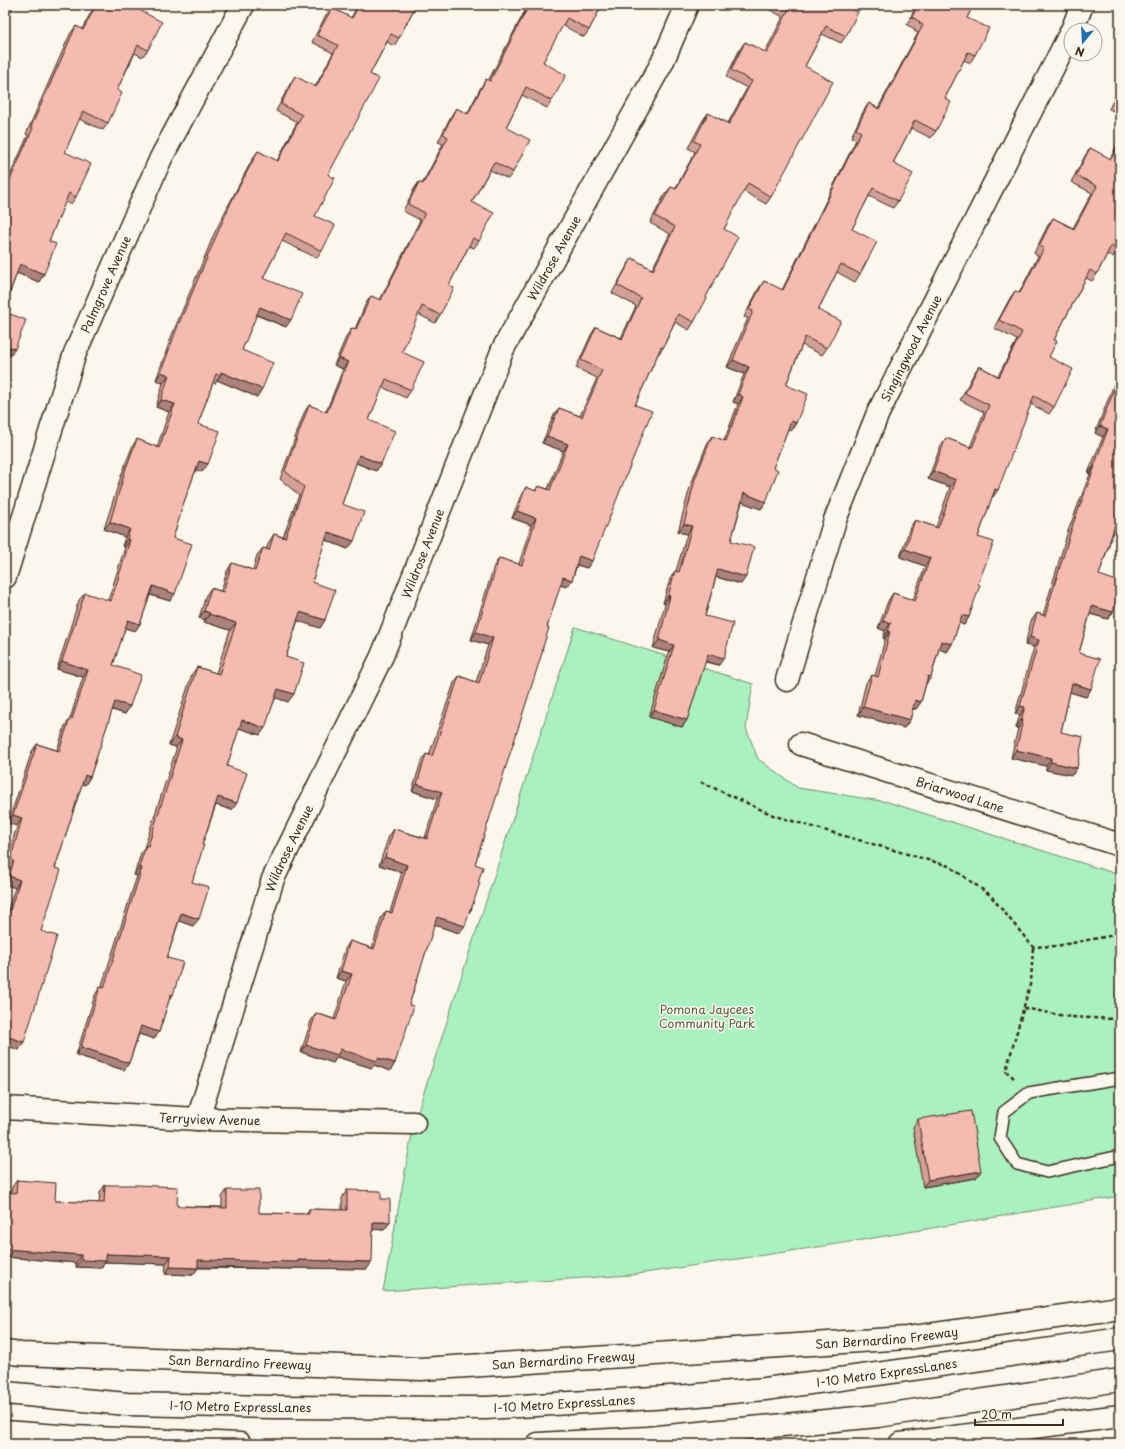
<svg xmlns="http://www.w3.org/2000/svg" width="1125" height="1449" font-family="'Playpen Sans',sans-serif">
  <rect width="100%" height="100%" fill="#fbf7ec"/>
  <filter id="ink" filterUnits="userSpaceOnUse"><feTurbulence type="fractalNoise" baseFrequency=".025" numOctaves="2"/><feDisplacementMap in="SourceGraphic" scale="8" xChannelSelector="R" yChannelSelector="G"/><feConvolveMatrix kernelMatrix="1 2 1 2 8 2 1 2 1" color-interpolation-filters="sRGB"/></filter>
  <g filter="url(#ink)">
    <path fill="#a9f1be" stroke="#728e6e" d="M575 627 753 684 746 728 758 759 798 788 888 802 1120 875V1196L844 1243 631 1275 383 1291 414 1123Z"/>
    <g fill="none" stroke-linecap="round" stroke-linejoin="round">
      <g stroke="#3b2a1e" stroke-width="14">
        <path id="lane" d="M5 8 6 5
          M1120 1078 1029 1093 1004 1112 1000 1138 1017 1164 1047 1172 1120 1156"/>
      </g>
      <g stroke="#3b2a1e" stroke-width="25">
        <g id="street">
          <path d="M1072 30 1082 5"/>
          <path id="s1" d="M5 577 75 353 161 158 243 5"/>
          <path id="s2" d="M787 680 835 520 878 413 1071 32"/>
          <path id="s3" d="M801 744 1120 845"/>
          <path id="s4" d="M5 1108 198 1119 414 1123"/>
          <path id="s5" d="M198 1119 273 879 382 656 503 349 662 63 687 5"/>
        </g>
      </g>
      <g stroke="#3b2a1e" stroke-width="25">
        <g id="highway">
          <path id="s6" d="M5 1352 21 1354 421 1369 907 1338 1120 1308"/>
          <path id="s7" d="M5 1393 127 1404 272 1407 486 1408 687 1396 765 1389 892 1372 1120 1339"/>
          <path d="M5 1432 72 1437 240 1444"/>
          <path d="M538 1444 647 1438 878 1416 1120 1380"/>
          <path d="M900 1444 1120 1416"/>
        </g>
      </g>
      <path stroke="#3b2a1e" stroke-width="2.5" stroke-dasharray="4 3" stroke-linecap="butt" d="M701 782 775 816 949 866 990 895 1033 947 1056 946 1120 934
        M1024 1008 1070 1017 1115 1019 1120 1018
        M1014 1078 1006 1071 1031 981 1033 947"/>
      <use href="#lane" stroke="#fbf7ec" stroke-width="11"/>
      <use href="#street" stroke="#fbf7ec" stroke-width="22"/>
      <use href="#highway" stroke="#fbf7ec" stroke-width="22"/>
    </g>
    <path fill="#d3a097" stroke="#3b2a1e" d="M95 5H143L141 11 148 50 142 57 135 53 117 90 108 123 103 130 79 119 65 152 76 197 71 204 65 202 49 241 39 282 17 273 5 306V187L28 135 26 134 70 34 76 26 82 29Z
      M358 5H416L399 38 394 46 387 42 370 74 328 175 315 216 322 251 317 258 282 241 263 278 286 327 256 315 242 350 257 397 217 380 215 384 213 382 198 424 202 472 196 469 180 513 173 538 170 601 150 595 140 624 135 631 125 628 113 665 130 706 125 714 112 710 90 777 85 785 82 784 55 868 41 931 19 1050 5 1045V917L15 888 5 884V880L9 869 5 865 17 826 8 823 32 751 37 744 57 750 65 726 70 719 83 677 57 669 79 600 85 593 108 601 125 547 122 546 125 537 104 529 121 476 132 447 137 439 157 447 169 412 156 407 163 383 156 380 172 335 215 232 228 206 253 158 258 151 277 161 297 122 276 111 290 84 295 76 315 87 333 53 312 42 326 15 332 8 351 18Z
      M419 5H425L423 7Z
      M528 5H602L589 30 584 37 562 25 543 62 552 101 547 108 522 95 506 127 513 172 508 179 490 170 472 202 479 241 474 248 469 246 449 285 440 315 435 323 418 314 402 352 411 390 406 398 382 387 369 420 381 464 376 471 356 463 342 504 348 549 325 540 312 582 325 620 320 628 298 620 286 657 288 702 276 697 260 735 239 728 227 766 232 810 216 805 202 845 192 882 193 926 179 921 167 958 173 995 169 1000 159 1032 154 1039 139 1034 129 1063 124 1070 76 1055 95 995 100 987 101 988 137 876 134 875 141 853 144 848 176 750V747L169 745 192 674 197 667 216 673 230 630 204 622 205 620 199 618 206 595 211 588 221 591 227 571 232 563 253 570 257 555 263 548 266 549 269 542 274 534 283 537 299 495 280 479 304 413 309 405 326 412 343 369 334 365 347 335 352 328 355 329 366 303 371 296 380 300 420 220 403 211 414 189 419 182 422 184 443 144 438 142 451 116 456 108 467 114 481 87 486 79 488 81Z
      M764 5H843L846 36 841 43 822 34 805 66 771 197 766 204 743 191 724 229 706 297 694 322 689 330 675 322 663 348 657 356 635 405 592 561 587 568 577 565 572 580 567 587 560 585 475 864 478 883 471 910 468 914 459 933 434 925 409 1005 395 1063 390 1071 374 1065 372 1068 337 1057 333 1063 301 1052 311 1021 316 1013 334 1019 346 981 336 978 345 949 350 941 372 948 381 918 386 911 390 912 402 872 379 865 389 836 394 829 425 838 437 799 412 791 421 762 426 754 429 755 454 683 459 676 476 682 488 645 471 640 494 566 499 558 519 564 531 525 512 518 521 495 526 487 535 491 538 486 548 489 563 451 542 443 554 415 559 408 580 416 597 378 576 368 591 335 596 327 621 338 636 306 612 293 627 266 632 258 652 269 670 234 650 223 665 194 671 187 675 189 695 152 688 148 703 120 708 113 728 123 747 88 726 77 740 49 745 42 765 52 783 17 763 6Z
      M916 5H973L967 18 975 55 970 63 964 60 945 98 936 131 931 138 911 128 893 163 898 201 893 208 869 196 852 229 860 274 855 282 837 272 818 310 827 348 822 355 802 345 786 385 796 423 791 431 788 429 773 468 766 502 761 509 742 502 731 541 741 584 716 577 705 616 719 665 705 662 687 720 682 727 649 717 669 652 653 648 665 604 663 603 670 579 675 571H676L687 534 678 532 690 487 707 444 712 436 724 441 738 404 733 402 744 374 727 367 748 318 744 317 759 288 764 281 782 290 856 140 851 137 864 110 869 103 878 108 918 33 914 31 915 29 907 25Z
      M1120 86V114L1109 109Z
      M1120 139V246L1113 257 1107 254 1097 274 1092 281 1086 278 1054 340 1049 357 1054 407 1049 414 1031 404 992 497 978 537V584L969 617 964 625 959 623 952 644 947 652 939 649 931 677 926 684 921 702 916 709H913L910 720 904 728 858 715 866 683 872 675 875 676 885 639 883 638 885 631 878 628 888 601 893 593 913 600 925 566 900 557 910 527 915 520 936 527 950 487 928 479 941 445 946 438 970 447 984 412 960 400 974 373 979 366 998 376 1017 340 994 328 1010 298 1015 291 1019 293 1038 256 1034 253 1048 225 1053 218 1073 228 1092 193 1071 182 1085 156 1090 148 1110 159Z
      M1120 372V536L1113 533 1099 575 1113 612 1108 619 1090 614 1079 653 1091 689 1086 697 1070 692 1061 732 1077 768 1072 775 1046 770V766L1011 758 1018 728 1016 727 1020 715 1015 714 1034 647 1025 645 1031 621 1037 613 1043 615 1068 531 1090 474 1088 473 1103 437 1095 433 1118 374Z
      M918 1119 976 1178 923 1187 913 1127Z
      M17 1180 55 1201 99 1203 100 1192 105 1185 177 1206 222 1207V1197L227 1190 259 1213 306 1214 309 1209 342 1210V1198L347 1190 381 1199 390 1222 384 1230 373 1229 367 1269 294 1268 292 1269 198 1268 193 1275 165 1274 166 1264 105 1262 101 1268 76 1267V1263L5 1257V1192H11L12 1187Z"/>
    <path fill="#ac827b" stroke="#3b2a1e" d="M20 264 44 274 39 282 14 272Z
      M260 307 291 320 286 327 255 314Z
      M5 345 15 349 10 356 5 355Z
      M339 358 348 362 343 369 334 365Z
      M733 360 749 367 744 374 727 367Z
      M161 372 169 375 163 383 156 380Z
      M221 372 262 389 257 397 217 380 220 376Z
      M738 394 743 397 738 404 733 402Z
      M161 400 175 404 169 412 156 407Z
      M791 421 796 423 791 431 786 428Z
      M1100 426 1108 429 1103 437 1095 433Z
      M547 436 568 444 563 451 542 443Z
      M359 455 381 464 376 471 354 462Z
      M199 461 208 464 202 472 194 469Z
      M1094 466H1095L1090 474 1088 473Z
      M933 471 956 480 950 487 928 479Z
      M995 489 998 490 993 497 990 496Z
      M744 493 766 502 761 509 739 501Z
      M517 511 536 518 531 525 512 518Z
      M110 522 130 529 125 537 104 529Z
      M684 524 692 526 687 534 678 532Z
      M1115 525 1120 527V536L1110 532Z
      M328 532 354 541 348 549 323 539Z
      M127 539 130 540 125 547 122 546Z
      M905 549 930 558 925 566 900 557Z
      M579 556 592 561 587 568 574 564Z
      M718 569 746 577 741 584 713 576Z
      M563 577 572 580 567 587 557 584Z
      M153 586 175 594 170 601 148 594Z
      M668 596H670L665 604 663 603Z
      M1092 606 1113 612 1108 619 1087 613Z
      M204 611 210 613 205 620 199 618Z
      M300 612 325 620 320 628 295 620Z
      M209 614 236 623 230 630 204 622Z
      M962 615 969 617 964 625 957 622Z
      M128 620 140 624 135 631 122 627Z
      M883 621 891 623 885 631 878 628Z
      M888 631H890L885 639 883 638Z
      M476 632 493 638 488 645 471 640Z
      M1030 637 1039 640 1034 647 1025 645Z
      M659 640 674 645 669 652 653 648Z
      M941 641 952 644 947 652 936 648Z
      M708 654 724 658 719 665 703 661Z
      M62 661 88 670 83 677 57 669Z
      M928 676 931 677 926 684Z
      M1072 683 1091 689 1086 697 1066 691Z
      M278 689 294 694 288 702 273 697Z
      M915 700 921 702 916 709 910 708Z
      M115 702 130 706 125 714 110 709Z
      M1020 706 1025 707 1020 715 1015 714Z
      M863 707 910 720 904 728 858 715Z
      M654 710 687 720 682 727 649 717Z
      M242 720 265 728 260 735 236 727Z
      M1021 720H1023L1018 728 1016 727Z
      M175 737 182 740 176 747 169 745Z
      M1016 750 1051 758 1046 766 1011 758Z
      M1051 762 1077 768 1072 775 1046 770Z
      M85 775 90 777 85 785 80 783Z
      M417 784 442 792 437 799 412 791Z
      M218 797 237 803 232 810 213 804Z
      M13 815 22 818 17 826 8 823Z
      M385 857 407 865 402 872 379 865Z
      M139 867 142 868 137 876 134 875Z
      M9 876 20 880 15 888 5 884V882Z
      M181 913 199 919 193 926 176 920Z
      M437 917 465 926 459 933 432 924Z
      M341 971 352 974 346 981 336 978Z
      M141 1026 159 1032 154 1039 136 1033Z
      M5 1036 24 1042 19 1050 5 1045Z
      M306 1045 340 1049 378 1058 395 1063 390 1071 374 1065 372 1068 337 1057 333 1063 301 1052Z
      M81 1047 129 1063 124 1070 76 1055Z
      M981 1171 976 1178 923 1187 928 1180Z
      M373 1222H390L384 1230 368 1229Z
      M5 1249 81 1255 76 1263 5 1257Z
      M106 1254 171 1256 166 1264 105 1262 101 1268 76 1267 81 1260Z
      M198 1260H298L372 1262 367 1269 294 1268 292 1269 193 1267Z
      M170 1267 198 1268 193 1275 165 1274Z"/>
    <path fill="#f5bab0" stroke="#3b2a1e" d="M96 5H143L141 11 162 22 148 50 138 45 117 90 122 93 108 123 83 111 65 152 91 164 76 197 69 193 49 241 56 244 44 274 20 264 5 306V188L6 189 33 128 31 127 76 26 83 30Z
      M359 5H416L399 38 391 34 370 74 379 79 328 175 335 178 315 216 335 225 322 251 286 233 263 278 302 294 291 320 260 307 242 350 273 363 262 389 221 372 220 376 216 374 198 424 220 431 208 464 199 461 180 513H181L173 538 192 544 175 594 153 586 140 624 128 620 113 665 141 675 130 706 115 702 90 777 85 775 55 868 61 870 41 931 57 936 24 1042 5 1036V925L20 880 9 876 14 861 11 858 22 818 13 815 37 744 59 751 70 718 72 719 88 670 62 661 85 593 111 601 130 540 127 539 130 529 110 522 126 468 137 439 159 448 175 404 161 400 169 375 161 372 177 328 221 225 233 198 258 151 278 161 302 115 281 104 295 76 316 87 338 45 317 35 332 8 352 18Z
      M529 5H602L589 30 567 18 543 62 566 75 552 101 526 87 506 127 530 140 513 172 494 162 472 202 494 213 479 241 473 238 449 285 454 288 440 315 422 306 402 352 424 362 411 390 386 379 369 420 395 431 381 464 359 455 342 504 364 512 354 541 328 532 312 582 335 590 325 620 300 612 286 657 304 663 294 694 278 689 265 728 242 720 227 766 247 773 237 803 218 797 202 845H204L192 882 209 887 199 919 181 913 167 958 183 962 173 995 171 994 159 1032 141 1026 129 1063 81 1047 100 987 104 988 142 868 139 867 146 845 148 846 181 743 182 740 175 737 197 667 219 674 236 623 209 614 210 613 204 611 211 588 223 592 232 563 255 571 263 548 269 550 274 534 285 538 304 487 285 471 309 405 327 412 348 362 339 358 352 328 356 329 371 296 381 300 425 213 408 204 419 182 423 184 448 137 443 134 456 108 468 114 486 79 490 81Z
      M781 5H843L858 12 846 36 826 26 805 66 833 82 771 197 748 183 724 229 738 237 706 297 707 298 694 322 678 314 663 348 661 347 635 405 652 411 592 561 579 556 572 580 563 577 547 627 549 628 542 650H543L475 864 483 867 478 883H480L471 910 470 909 465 926 437 917 409 1005 414 1006 395 1063 378 1058 377 1061 340 1049 338 1055 306 1045 316 1013 336 1020 352 974 341 971 350 941 374 949 386 911 392 913 407 865 385 857 394 829 427 839 442 792 417 784 426 754 432 756 459 676 479 683 493 638 476 632 499 558 522 565 536 518 517 511 526 487 536 491 538 486 550 490 568 444 547 436 559 408 582 417 602 370 581 360 596 327 622 339 641 298 617 285 632 258 653 270 675 227 655 216 671 187 676 189 700 144 694 141 708 113 729 124 752 81 731 70 745 42 767 53 789 9Z
      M918 5H973L967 18 989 28 975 55 968 52 945 98 951 102 936 131 915 120 893 163 913 174 898 201 873 188 852 229 877 242 860 274 841 264 818 310 841 321 827 348 805 337 786 385 808 394 796 423 791 421 773 468 778 470 766 502 744 493 731 541 754 547 746 577 718 569 705 616 733 623 724 658 708 654 687 720 654 710 674 645 659 640 670 596H668L675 571 679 572 692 526 684 524 695 479 712 436 726 441 743 397 738 394 749 367 733 360 753 311 749 309 764 281 783 290 861 132 856 129 869 103 879 109 923 25 919 23 920 22 912 17Z
      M1120 90V104L1114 102Z
      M1120 142V246L1118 250 1111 246 1097 274 1090 270 1054 340 1057 341 1049 357 1073 369 1054 407 1034 396 998 490 995 489 978 537 994 542 978 584 980 585 969 617 962 615 952 644 941 641 931 677 928 676 921 702 915 700 910 720 863 707 872 675 878 677 890 631H888L891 623 883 621 893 593 915 601 930 558 905 549 915 520 938 528 956 480 933 471 946 438 972 448 989 405 965 393 979 366 999 377 1022 332 999 320 1015 291 1020 293 1044 248 1039 246 1053 218 1074 229 1097 186 1076 175 1090 148 1111 159Z
      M5 312 26 320 15 349 5 345Z
      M1120 375V527L1115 525 1099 575 1120 582V590L1113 612 1092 606 1079 653 1100 659 1091 689 1072 683 1061 732 1083 737 1077 768 1051 762V758L1016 750 1023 720H1021L1025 707 1020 706 1039 640 1030 637 1037 613 1045 616 1073 524 1095 466H1094L1108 429 1100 426Z
      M971 1111 981 1171 928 1180 918 1119Z
      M17 1180 56 1183 55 1201 104 1203 105 1185H137L178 1187 177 1206 227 1208V1190H259V1213L309 1214V1209L347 1210V1190L381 1191V1199H390V1222H373L372 1262 298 1260V1262L198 1260V1268L170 1267 171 1256 106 1254V1261L81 1260V1255L5 1249V1192L16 1193Z"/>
  </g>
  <g text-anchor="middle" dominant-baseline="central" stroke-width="3" stroke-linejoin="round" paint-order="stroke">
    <g font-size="12" fill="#3b2a1e" stroke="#fbf7ec">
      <text stroke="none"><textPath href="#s5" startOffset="934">Wildrose Avenue</textPath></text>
      <text stroke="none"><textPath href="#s1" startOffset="310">Palmgrove Avenue</textPath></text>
      <text stroke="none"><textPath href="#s2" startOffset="355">Singingwood Avenue</textPath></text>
      <text stroke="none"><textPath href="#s5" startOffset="610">Wildrose Avenue</textPath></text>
      <text stroke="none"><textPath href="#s3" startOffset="167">Briarwood Lane</textPath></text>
      <text stroke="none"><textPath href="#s5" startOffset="286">Wildrose Avenue</textPath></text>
      <text stroke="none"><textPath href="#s4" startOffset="205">Terryview Avenue</textPath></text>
      <text stroke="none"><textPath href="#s6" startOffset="883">San Bernardino Freeway</textPath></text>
      <text stroke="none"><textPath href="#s6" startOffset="559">San Bernardino Freeway</textPath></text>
      <text stroke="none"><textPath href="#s6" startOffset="235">San Bernardino Freeway</textPath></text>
      <text stroke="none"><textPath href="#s7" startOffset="884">I-10 Metro ExpressLanes</textPath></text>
      <text stroke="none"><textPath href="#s7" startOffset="560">I-10 Metro ExpressLanes</textPath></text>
      <text stroke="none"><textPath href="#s7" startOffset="236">I-10 Metro ExpressLanes</textPath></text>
    </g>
    <g font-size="12" fill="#565c46" stroke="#fbf7ec">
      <text x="707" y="1009">Pomona Jaycees<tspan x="707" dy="14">Community Park</tspan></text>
    </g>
  </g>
  <rect width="1125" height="1449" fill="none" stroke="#fbf7ec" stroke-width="20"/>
  <rect x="10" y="10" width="1105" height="1429" fill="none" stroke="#3b2a1e" stroke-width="1.5" filter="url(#ink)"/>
  <g transform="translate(1083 42) rotate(198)"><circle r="19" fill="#fbf7ec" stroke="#aea59a"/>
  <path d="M0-3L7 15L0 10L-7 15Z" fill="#1f6fb2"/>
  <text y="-6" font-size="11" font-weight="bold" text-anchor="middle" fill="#3b2a1e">N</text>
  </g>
  <path d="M975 1419v6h88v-6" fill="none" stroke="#3b2a1e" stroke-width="2"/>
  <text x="981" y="1419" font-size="12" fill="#3b2a1e" stroke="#fbf7ec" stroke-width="3" paint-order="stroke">20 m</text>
</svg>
